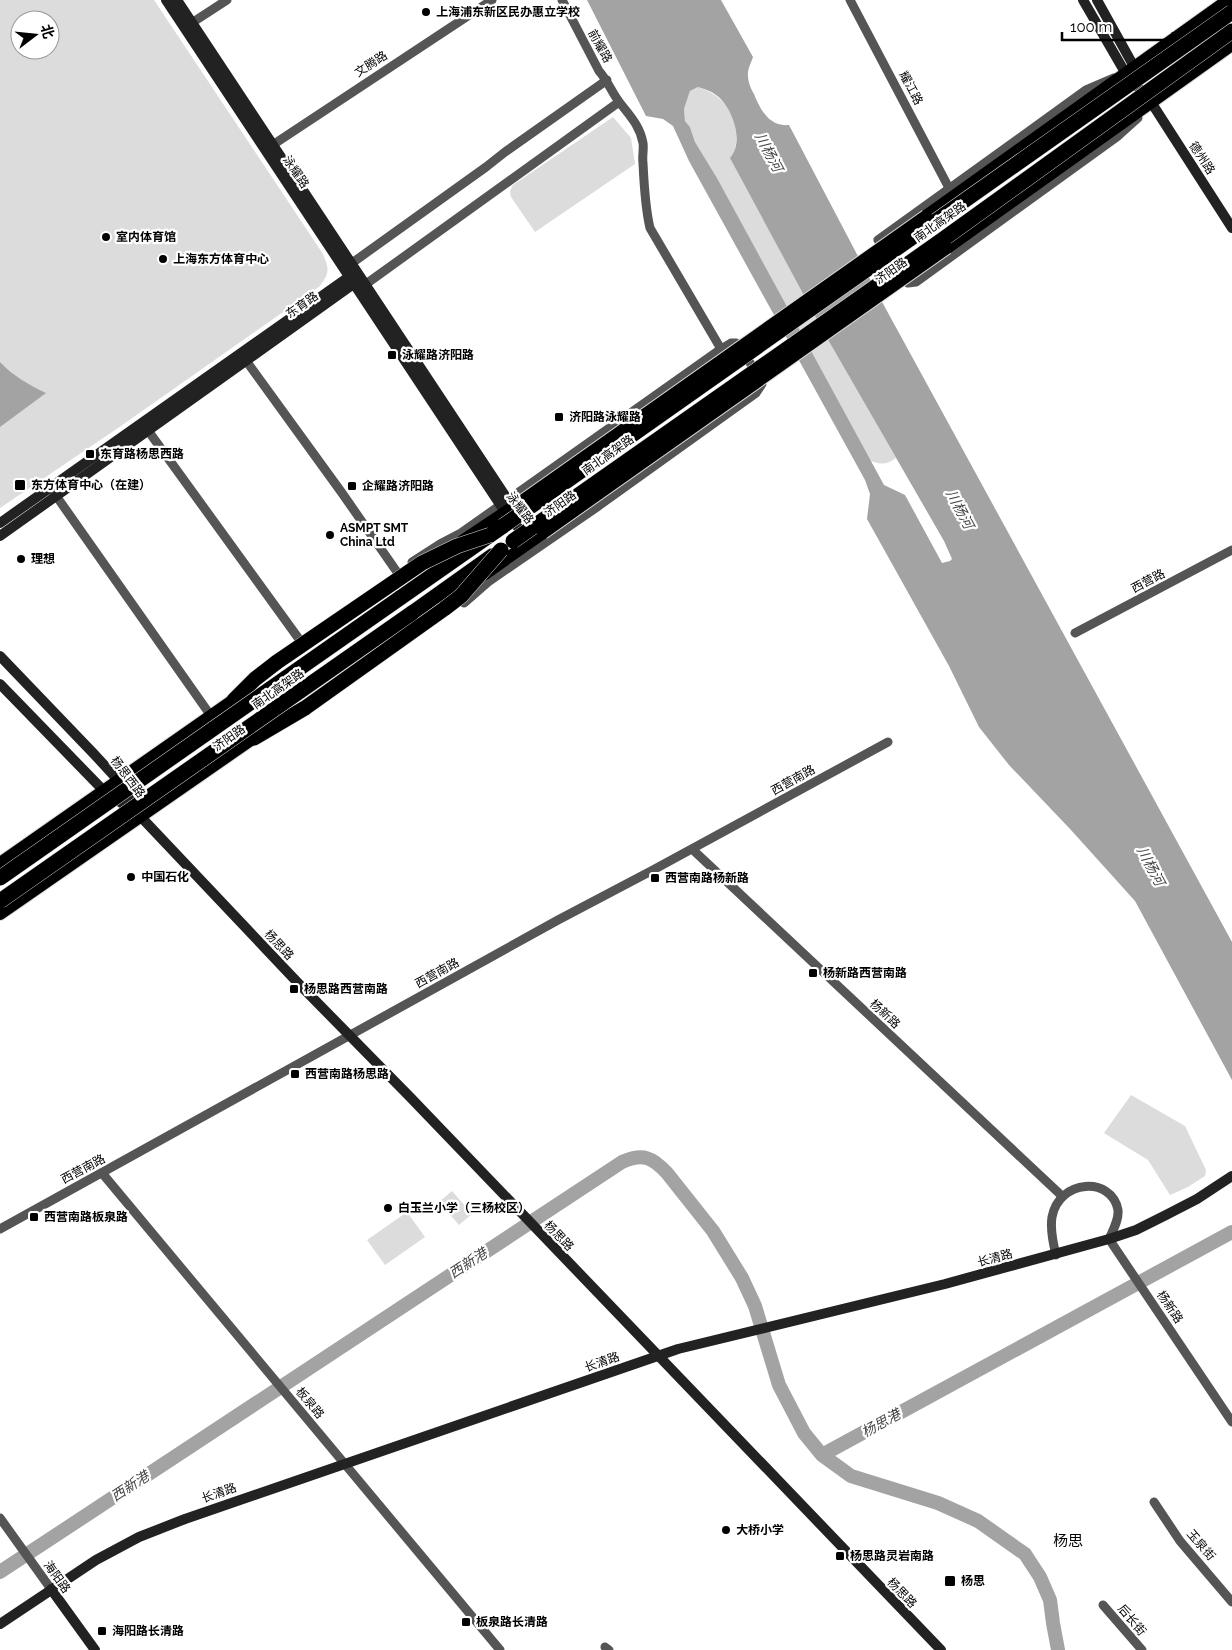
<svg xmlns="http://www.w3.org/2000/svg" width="1232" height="1650" font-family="Raleway,'Noto Sans SC',sans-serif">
  <rect width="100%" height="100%" fill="#fff"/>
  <path fill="#dcdcdc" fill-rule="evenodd" d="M0 0H154L323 254C329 269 330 272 320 286L118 428 0 508ZM20 20H50V50H20Z
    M698 87C729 97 742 124 734 154L827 338 896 458C887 465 879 465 869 460L717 178 695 142 690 127 685 121 684 109 690 91Z
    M613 117 631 138 635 164 535 232 511 197 510 191 513 185Z
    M1131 1095 1185 1126 1206 1170 1205 1176 1188 1187 1170 1195 1148 1160 1104 1133Z
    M452 1191 472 1214 459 1225 439 1202Z
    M407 1212 425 1237 385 1265 367 1240Z"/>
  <path fill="#a3a3a3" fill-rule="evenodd" d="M587 0H721L753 57C751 63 747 70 748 76 748 82 751 89 754 94 760 109 769 127 789 125L881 300 1232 942V1080L1135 901 1071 830 1009 765 979 727 949 666 867 519 870 494 865 480 689 161 673 126 663 119 646 116ZM698 87C704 89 711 91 716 95 732 106 745 142 730 158L827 338 944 541 952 559 950 561 942 563 905 495 884 485 717 178 695 142 690 127 685 121 684 109 690 91Z
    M0 362C13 376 29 385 46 393L0 427Z"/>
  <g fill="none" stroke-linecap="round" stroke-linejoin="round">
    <path stroke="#a3a3a3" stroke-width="14" d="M822 1455 1232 1232
      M0 1572 622 1162C643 1153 652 1157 667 1173L713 1231 742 1278 755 1306 779 1385 804 1433 822 1455 851 1476 938 1503 978 1521 1025 1554 1040 1577 1050 1600 1053 1623 1058 1650"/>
    <g stroke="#dbdbdb" stroke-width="14">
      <path id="primary" d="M926 216 1228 0
        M947 248 1232 45
        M462 541 522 501
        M485 574 543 533
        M0 863 242 694
        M0 914 261 733"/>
    </g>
    <g stroke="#dbdbdb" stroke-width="16">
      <path id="highway" d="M400 598 503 526
        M412 613 492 556
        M234 700 255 679 277 662
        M254 738 305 708"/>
    </g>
    <path stroke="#555" stroke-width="9" d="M562 0 599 71C608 81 612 93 620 103 630 116 640 126 643 143 644 149 642 156 643 163 644 184 645 207 650 228L721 349
      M850 0 949 188
      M187 26 227 0
      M1114 78 1086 90 878 240 901 278 908 283 916 282 1118 136 1138 118
      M268 148 492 0
      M352 263 486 167 505 152 607 80
      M366 284 619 102
      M242 355 342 493 397 572
      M144 425 299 639
      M52 490 211 716
      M412 562 440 544 461 533 721 349 731 343H736L739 346 760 378 762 384 756 393 597 507 488 582 464 603
      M1075 633 1232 550
      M692 849 1062 1196
      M102 1173 500 1650
      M0 1229 558 920 653 870 888 742
      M1056 1255C1053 1243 1050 1229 1052 1217 1059 1179 1112 1176 1118 1210 1119 1220 1113 1230 1109 1239L1232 1422
      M1154 1502 1180 1541 1232 1602
      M0 1518 51 1589
      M1103 1605 1142 1650
      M605 1647 609 1650"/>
    <path stroke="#222" stroke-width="10" d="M166 0 505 512 526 537
      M177 0 516 512
      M1083 0 1126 74 1151 102 1232 228
      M1097 0 1137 72
      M0 523 350 276 351 269
      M0 536 341 293 355 283 361 284
      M0 656 94 754 118 780 141 817 299 984 410 1097 941 1650
      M0 684 103 790 134 812
      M51 1589 95 1650
      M0 1624 96 1560 139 1537 185 1519 678 1349 945 1284 1109 1239 1136 1230 1166 1215 1197 1199 1232 1176"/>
    <use href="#primary" stroke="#000" stroke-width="12"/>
    <use href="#highway" stroke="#000" stroke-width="15"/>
    <g stroke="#dbdbdb" stroke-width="14" stroke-linecap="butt">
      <path id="primary-bridge" d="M522 501 926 216
        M543 533 947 248"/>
    </g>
    <g stroke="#dbdbdb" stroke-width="16" stroke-linecap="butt">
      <path id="highway-bridge" d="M503 526 1232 12
        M513 541 942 240 1232 31
        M277 662 422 563 457 546 490 535
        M305 708 444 609 461 596 501 550
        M0 878 400 598
        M0 901 412 613"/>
    </g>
    <use href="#primary-bridge" stroke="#000" stroke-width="12"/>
    <use href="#highway-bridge" stroke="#000" stroke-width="15"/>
  </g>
  <g fill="#000" stroke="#fff" stroke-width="2">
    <circle cx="426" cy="12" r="5"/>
    <circle cx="106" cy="237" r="5"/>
    <circle cx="163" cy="259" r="5"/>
    <rect x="387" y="350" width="10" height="10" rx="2.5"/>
    <rect x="554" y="412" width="10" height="10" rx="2.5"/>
    <rect x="85" y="449" width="10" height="10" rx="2.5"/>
    <rect x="14" y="479" width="12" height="12" rx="2.5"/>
    <rect x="347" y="481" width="10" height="10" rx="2.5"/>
    <circle cx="330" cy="535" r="5"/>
    <circle cx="21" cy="559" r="5"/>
    <circle cx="131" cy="877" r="5"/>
    <rect x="650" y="873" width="10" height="10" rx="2.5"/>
    <rect x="808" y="968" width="10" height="10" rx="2.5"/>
    <rect x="289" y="984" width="10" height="10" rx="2.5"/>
    <rect x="290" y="1069" width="10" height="10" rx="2.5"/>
    <circle cx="388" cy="1208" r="5"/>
    <rect x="29" y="1212" width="10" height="10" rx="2.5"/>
    <circle cx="726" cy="1530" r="5"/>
    <rect x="835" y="1551" width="10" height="10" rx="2.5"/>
    <rect x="944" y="1575" width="12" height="12" rx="2.5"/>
    <rect x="461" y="1617" width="10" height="10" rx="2.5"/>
    <rect x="97" y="1626" width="10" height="10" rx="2.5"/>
  </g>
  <g text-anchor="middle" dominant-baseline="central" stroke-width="4.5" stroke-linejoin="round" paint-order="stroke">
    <g font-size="12" font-weight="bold" fill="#000" stroke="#fff" text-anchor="start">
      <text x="436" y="12">上海浦东新区民办惠立学校</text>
      <text x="116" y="237">室内体育馆</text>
      <text x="173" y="259">上海东方体育中心</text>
      <text x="402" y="355">泳耀路济阳路</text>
      <text x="569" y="417">济阳路泳耀路</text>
      <text x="100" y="454">东育路杨思西路</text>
      <text x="31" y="485">东方体育中心（在建）</text>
      <text x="362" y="486">企耀路济阳路</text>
      <text x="340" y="528">ASMPT SMT<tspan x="340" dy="14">China Ltd</tspan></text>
      <text x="31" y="559">理想</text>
      <text x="141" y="877">中国石化</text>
      <text x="665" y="878">西营南路杨新路</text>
      <text x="823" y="973">杨新路西营南路</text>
      <text x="304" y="989">杨思路西营南路</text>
      <text x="305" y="1074">西营南路杨思路</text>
      <text x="398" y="1208">白玉兰小学（三杨校区）</text>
      <text x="44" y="1217">西营南路板泉路</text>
      <text x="736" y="1530">大桥小学</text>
      <text x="850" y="1556">杨思路灵岩南路</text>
      <text x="961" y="1581">杨思</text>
      <text x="476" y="1622">板泉路长清路</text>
      <text x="112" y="1631">海阳路长清路</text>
    </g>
    <g font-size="12" fill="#000" stroke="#fff">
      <text transform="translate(600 46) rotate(61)">前耀路</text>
      <text transform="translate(371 64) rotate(-33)">文腾路</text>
      <text transform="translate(911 88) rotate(62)">耀江路</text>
      <text transform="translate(1202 158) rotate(57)">德州路</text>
      <text transform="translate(296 172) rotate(56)">泳耀路</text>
      <text transform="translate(940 222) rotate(-35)">南北高架路</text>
      <text transform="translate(891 271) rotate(-35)">济阳路</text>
      <text transform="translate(302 305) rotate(-35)">东育路</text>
      <text transform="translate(608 455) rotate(-35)">南北高架路</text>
      <text transform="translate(560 504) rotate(-35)">济阳路</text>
      <text transform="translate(520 508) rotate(53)">泳耀路</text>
      <text transform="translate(1148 581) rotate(-28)">西营路</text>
      <text transform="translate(278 689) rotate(-35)">南北高架路</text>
      <text transform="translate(229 738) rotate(-35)">济阳路</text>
      <text transform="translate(128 777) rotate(53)">杨思西路</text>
      <text transform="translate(793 780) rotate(-29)">西营南路</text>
      <text transform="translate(279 945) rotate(47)">杨思路</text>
      <text transform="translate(437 973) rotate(-29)">西营南路</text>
      <text transform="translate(885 1014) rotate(43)">杨新路</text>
      <text transform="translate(83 1169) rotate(-28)">西营南路</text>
      <text transform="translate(559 1236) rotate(46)">杨思路</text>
      <text transform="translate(995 1258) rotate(-15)">长清路</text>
      <text transform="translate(1170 1307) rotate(56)">杨新路</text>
      <text transform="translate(602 1362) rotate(-19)">长清路</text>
      <text transform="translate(310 1403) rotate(50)">板泉路</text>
      <text transform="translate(219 1493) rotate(-19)">长清路</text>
      <text transform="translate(1201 1545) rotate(49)">玉泉街</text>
      <text transform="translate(57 1577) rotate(54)">海阳路</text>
      <text transform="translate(902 1593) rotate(46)">杨思路</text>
      <text transform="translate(1132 1620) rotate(50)">后长街</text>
    </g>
    <g font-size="14" font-style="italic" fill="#444" stroke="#fff">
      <text transform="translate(769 152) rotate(62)">川杨河</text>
      <text transform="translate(960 509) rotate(62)">川杨河</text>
      <text transform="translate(1151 866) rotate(62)">川杨河</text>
      <text transform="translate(468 1263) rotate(-33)">西新港</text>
      <text transform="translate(881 1423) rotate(-29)">杨思港</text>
      <text transform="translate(130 1486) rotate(-33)">西新港</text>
    </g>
    <g font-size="15" fill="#000" stroke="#fff">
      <text x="1068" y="1541">杨思</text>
    </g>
  </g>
  <g transform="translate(35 35) rotate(74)"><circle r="24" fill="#ffffff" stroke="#999999"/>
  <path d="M0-4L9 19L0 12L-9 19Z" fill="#000000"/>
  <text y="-8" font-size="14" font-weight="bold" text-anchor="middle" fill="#000000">北</text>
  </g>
  <path d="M1062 32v8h111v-8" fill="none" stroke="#000000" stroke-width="2.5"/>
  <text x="1070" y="32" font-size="15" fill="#000000" stroke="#ffffff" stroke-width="4" paint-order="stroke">100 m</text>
</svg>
